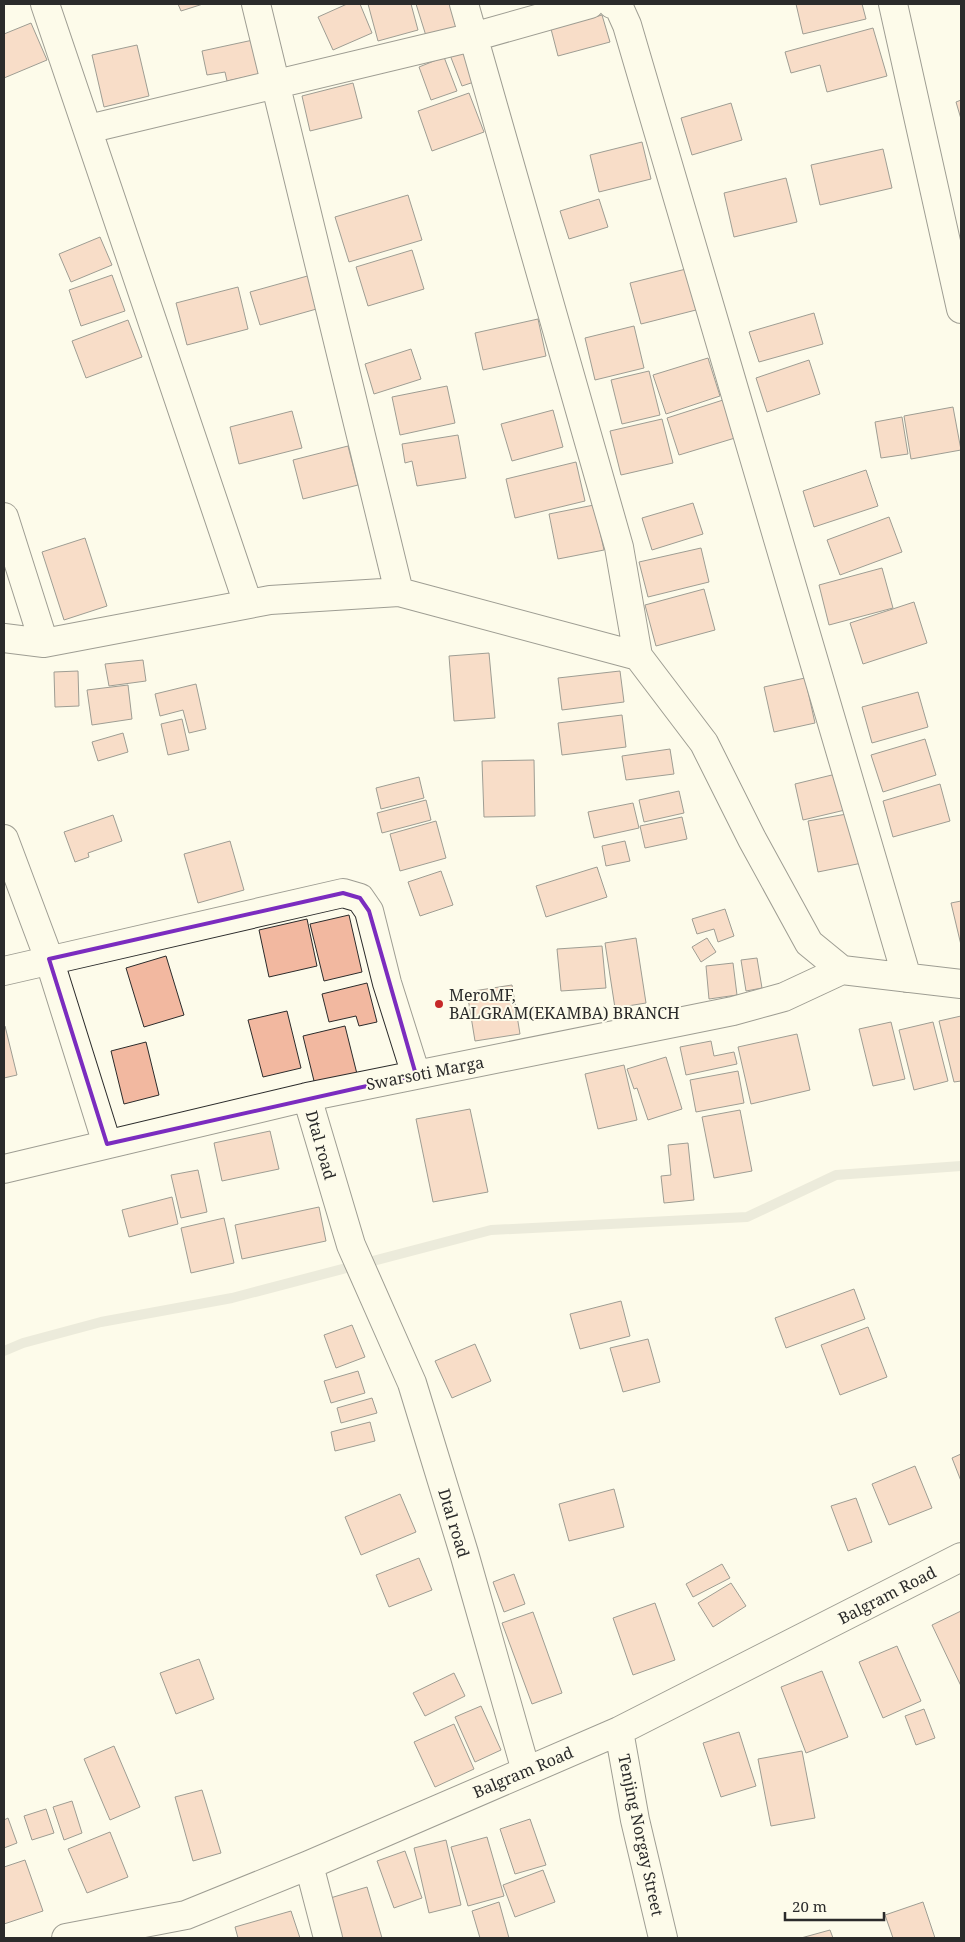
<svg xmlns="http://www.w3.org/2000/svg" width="965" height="1942" font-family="'Noto Serif',serif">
  <rect width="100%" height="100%" fill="#fdfbea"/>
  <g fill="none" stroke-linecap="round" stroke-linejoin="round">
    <path stroke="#d8d7c9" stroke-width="10" d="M4 1351 23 1343 101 1322 232 1298 491 1230 747 1217 836 1175 961 1166"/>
  </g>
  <path fill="#f2b8a0" stroke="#2b2b2b" d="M178 4H203L181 11Z
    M347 4H360L372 33 333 50 318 17Z
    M368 4H411L418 30 378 41Z
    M416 4H451L459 30 427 39Z
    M796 4H862L866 19 803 34Z
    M602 15 610 42 558 56 551 29Z
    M31 23 47 60 4 78V34Z
    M873 28 887 76 827 92 820 65 791 73 785 52Z
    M253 40 260 74 227 81 225 72 207 75 202 51Z
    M137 45 149 96 104 107 92 55Z
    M463 51 474 82 462 86 450 55Z
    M444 57 457 91 431 100 419 67Z
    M353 83 362 118 310 131 302 96Z
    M469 93 484 132 432 151 418 111Z
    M961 100V119L956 102Z
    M731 103 742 140 692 155 681 118Z
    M642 142 651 179 599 192 590 155Z
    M883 149 892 188 820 205 811 165Z
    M786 178 797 222 734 237 724 193Z
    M408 195 422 240 349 262 335 217Z
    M599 199 608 227 569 239 560 211Z
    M100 237 112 265 71 282 59 254Z
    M412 250 424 289 368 306 356 267Z
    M686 269 696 310 641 324 630 283Z
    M112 275 125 311 81 326 69 290Z
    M311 275 320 308 260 325 250 292Z
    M238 287 248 329 187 345 176 303Z
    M814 313 823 344 759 362 749 332Z
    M538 319 546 356 483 370 475 333Z
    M128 320 142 357 86 378 72 341Z
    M634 326 644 368 595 380 585 338Z
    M411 349 421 379 374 394 365 364Z
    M708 358 720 396 666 414 653 375Z
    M809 360 820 394 767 412 756 378Z
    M649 371 660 415 622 424 611 380Z
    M447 386 455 423 400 435 392 397Z
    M723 400 735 438 679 455 667 418Z
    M953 407 961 450 911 459 904 416Z
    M553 410 563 447 512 461 501 424Z
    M292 411 302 448 239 464 230 427Z
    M902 417 908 454 881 458 875 422Z
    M662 419 673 463 621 475 610 431Z
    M458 435 466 478 417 486 412 461 405 463 402 444Z
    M348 446 358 485 303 499 293 460Z
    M576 462 585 501 515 518 506 479Z
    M866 470 878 506 814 527 803 491Z
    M693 503 703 534 652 550 642 518Z
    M594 505 604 550 558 559 549 514Z
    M889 517 902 552 840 575 827 540Z
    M85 538 107 606 64 620 42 552Z
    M701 548 709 582 648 597 639 562Z
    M882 568 893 608 829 625 819 585Z
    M704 589 715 630 656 646 645 605Z
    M914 602 927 643 863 664 850 623Z
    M489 653 495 718 454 721 449 656Z
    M143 660 146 681 109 686 105 664Z
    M78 671 79 706 55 707 54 672Z
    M620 671 624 702 562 710 558 678Z
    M805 678 815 723 774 732 764 687Z
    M196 684 206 729 189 733 183 710 160 716 155 694Z
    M128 685 132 719 92 725 87 690Z
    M918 692 928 727 872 743 862 707Z
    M622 715 626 747 562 755 558 723Z
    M182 719 189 750 168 755 161 724Z
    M123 733 128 752 98 761 92 742Z
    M925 739 936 775 883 792 871 755Z
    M670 749 674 774 626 780 622 756Z
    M534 760 535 816 484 817 482 761Z
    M836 774 845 810 803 820 795 784Z
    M419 777 424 798 381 809 376 788Z
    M940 784 950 821 893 837 883 801Z
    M679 791 684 813 644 822 639 800Z
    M426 800 431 820 382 833 377 813Z
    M633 803 639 828 594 838 588 812Z
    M852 813 862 863 818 872 808 821Z
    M113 815 122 841 88 853 89 857 75 862 64 832Z
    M682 817 687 839 645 848 640 826Z
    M436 821 446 858 400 871 390 834Z
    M230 841 244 890 198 903 184 854Z
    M625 841 630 861 606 866 602 846Z
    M597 867 607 897 546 917 536 886Z
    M441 871 453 905 420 916 408 882Z
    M961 901V945L951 903Z
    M725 909 734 936 718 942 714 929 697 934 692 919Z
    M349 915 362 972 324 981 310 924Z
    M307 919 317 966 269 977 259 930Z
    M636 938 646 1003 615 1008 605 943Z
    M707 938 716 952 701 962 692 947Z
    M602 946 606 988 561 991 557 949Z
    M166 956 184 1015 144 1027 126 968Z
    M757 958 762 988 746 991 741 960Z
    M733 963 737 995 709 999 706 966Z
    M367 983 377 1022 359 1026 356 1016 329 1022 322 994Z
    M512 985 520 1034 475 1041 467 992Z
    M287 1011 301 1068 263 1077 248 1020Z
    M961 1016V1081L954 1082 939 1021Z
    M891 1022 905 1079 873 1086 859 1029Z
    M933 1022 948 1081 914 1090 899 1030Z
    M5 1026 17 1075 4 1078V1027Z
    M345 1026 357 1074 315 1085 303 1036Z
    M797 1034 810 1090 751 1104 738 1047Z
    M711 1041 714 1056 734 1052 737 1064 686 1075 680 1047Z
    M146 1042 159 1095 124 1104 111 1051Z
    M666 1057 682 1109 648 1120 637 1088 634 1089 627 1069Z
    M624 1065 637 1120 598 1129 585 1074Z
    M738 1071 744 1103 696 1112 690 1080Z
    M470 1109 488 1192 433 1202 416 1119Z
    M740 1110 752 1171 714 1178 702 1117Z
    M270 1131 279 1169 222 1181 214 1143Z
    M688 1143 694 1200 664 1203 661 1176 671 1175 668 1145Z
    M198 1170 207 1212 181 1218 171 1175Z
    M172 1197 178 1224 129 1237 122 1210Z
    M319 1207 326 1241 242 1259 235 1225Z
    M224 1218 234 1263 191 1273 181 1228Z
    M854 1289 865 1319 786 1348 775 1318Z
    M621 1301 630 1336 580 1349 570 1314Z
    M352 1325 365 1357 336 1368 324 1335Z
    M868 1327 887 1377 840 1395 821 1345Z
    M648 1339 660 1382 623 1392 610 1348Z
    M475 1344 491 1381 452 1398 435 1361Z
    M358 1371 365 1393 331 1403 324 1381Z
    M372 1398 377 1413 341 1423 337 1408Z
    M370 1422 375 1441 335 1451 331 1432Z
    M961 1454V1481L952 1458Z
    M915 1466 932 1508 889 1525 872 1484Z
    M614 1489 624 1527 569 1541 559 1504Z
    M400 1494 416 1532 361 1555 345 1517Z
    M856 1498 872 1542 848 1551 831 1506Z
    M419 1558 432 1590 389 1607 376 1575Z
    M722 1564 730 1578 693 1597 686 1584Z
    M514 1574 525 1604 504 1612 493 1582Z
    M731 1583 746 1606 713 1627 698 1603Z
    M655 1603 675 1660 633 1675 613 1618Z
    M961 1611V1686L932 1625Z
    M533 1612 562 1693 532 1704 502 1623Z
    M897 1646 921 1701 883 1718 859 1662Z
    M199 1659 214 1699 176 1714 160 1673Z
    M822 1671 848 1737 806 1753 781 1687Z
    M454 1673 465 1696 425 1716 413 1693Z
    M481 1706 501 1750 475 1762 455 1717Z
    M924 1709 935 1738 916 1745 905 1716Z
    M454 1724 474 1769 435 1787 414 1742Z
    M739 1732 756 1786 721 1797 703 1743Z
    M114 1746 140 1807 110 1820 84 1759Z
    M802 1751 815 1818 771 1826 758 1759Z
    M202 1790 221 1853 193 1861 175 1797Z
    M72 1801 82 1833 64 1840 53 1807Z
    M46 1809 54 1833 32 1840 24 1816Z
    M8 1818 17 1843 4 1848V1820Z
    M530 1819 546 1865 515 1874 500 1829Z
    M110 1832 128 1877 87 1893 68 1849Z
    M487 1837 504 1896 468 1906 451 1847Z
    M446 1840 461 1905 429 1913 414 1848Z
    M405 1851 422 1898 394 1908 377 1861Z
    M25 1860 43 1911 4 1924V1867Z
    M543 1870 555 1902 515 1917 503 1885Z
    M367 1887 382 1938H339L327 1899Z
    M499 1902 509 1938H480L472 1911Z
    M923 1902 935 1938H893L885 1915Z
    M291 1911 300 1938H238L235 1927Z
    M830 1930 833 1938H801Z"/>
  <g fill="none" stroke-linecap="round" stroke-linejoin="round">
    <g stroke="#2b2b2b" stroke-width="30">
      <path id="street" d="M45 4 248 604
        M256 4 399 592
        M464 4 619 547 638 656
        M612 4 618 5 627 25 907 978
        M893 4 961 309
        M88 129 473 37 590 4
        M4 517 44 643
        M4 638 44 643 270 600 399 592 638 656 704 743 752 839 809 943 842 970 961 984
        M4 839 49 959 107 1144
        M4 971 343 893 360 898 369 911 387 983 416 1075
        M307 1097 351 1245 412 1383 464 1553 526 1771
        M4 1169 307 1097 733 1011 784 997 842 970
        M619 1731 635 1820 663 1938
        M309 1865 328 1938
        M66 1938 186 1915 309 1865 619 1731 961 1557"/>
    </g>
    <use href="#street" stroke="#fdfbea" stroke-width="28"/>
  </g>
  <path d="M0 0H965V1942H0ZM343 893 360 898 369 911 416 1075 107 1144 49 959Z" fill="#fdfbea" fill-opacity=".55" fill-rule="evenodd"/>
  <path fill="none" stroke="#7b2cbf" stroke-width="4" stroke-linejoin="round" d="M343 893 360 898 369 911 416 1075 107 1144 49 959Z"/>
  <circle fill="#c62828" stroke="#fdfbea" stroke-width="2" cx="439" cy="1004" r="5"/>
  <g text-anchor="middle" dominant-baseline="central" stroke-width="4" stroke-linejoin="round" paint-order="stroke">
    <g font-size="16" fill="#2b2b2b" stroke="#fdfbea" text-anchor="start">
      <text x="449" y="995">MeroMF,<tspan x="449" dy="18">BALGRAM(EKAMBA) BRANCH</tspan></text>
    </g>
    <g font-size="16" fill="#2b2b2b" stroke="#fdfbea">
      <text transform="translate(425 1073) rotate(-11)">Swarsoti Marga</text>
      <text transform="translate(321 1145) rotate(74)">Dtal road</text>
      <text transform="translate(454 1523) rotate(73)">Dtal road</text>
      <text transform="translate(887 1595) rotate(-27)">Balgram Road</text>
      <text transform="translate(523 1772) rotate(-23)">Balgram Road</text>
      <text transform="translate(641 1835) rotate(78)">Tenjing Norgay Street</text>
    </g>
  </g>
  <rect width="965" height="1942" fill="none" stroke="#2b2b2b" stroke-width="10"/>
  <path d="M785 1912v8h99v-8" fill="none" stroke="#2b2b2b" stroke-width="2.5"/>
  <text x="792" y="1912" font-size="15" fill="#2b2b2b" stroke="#fdfbea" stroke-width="4" paint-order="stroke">20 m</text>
</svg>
